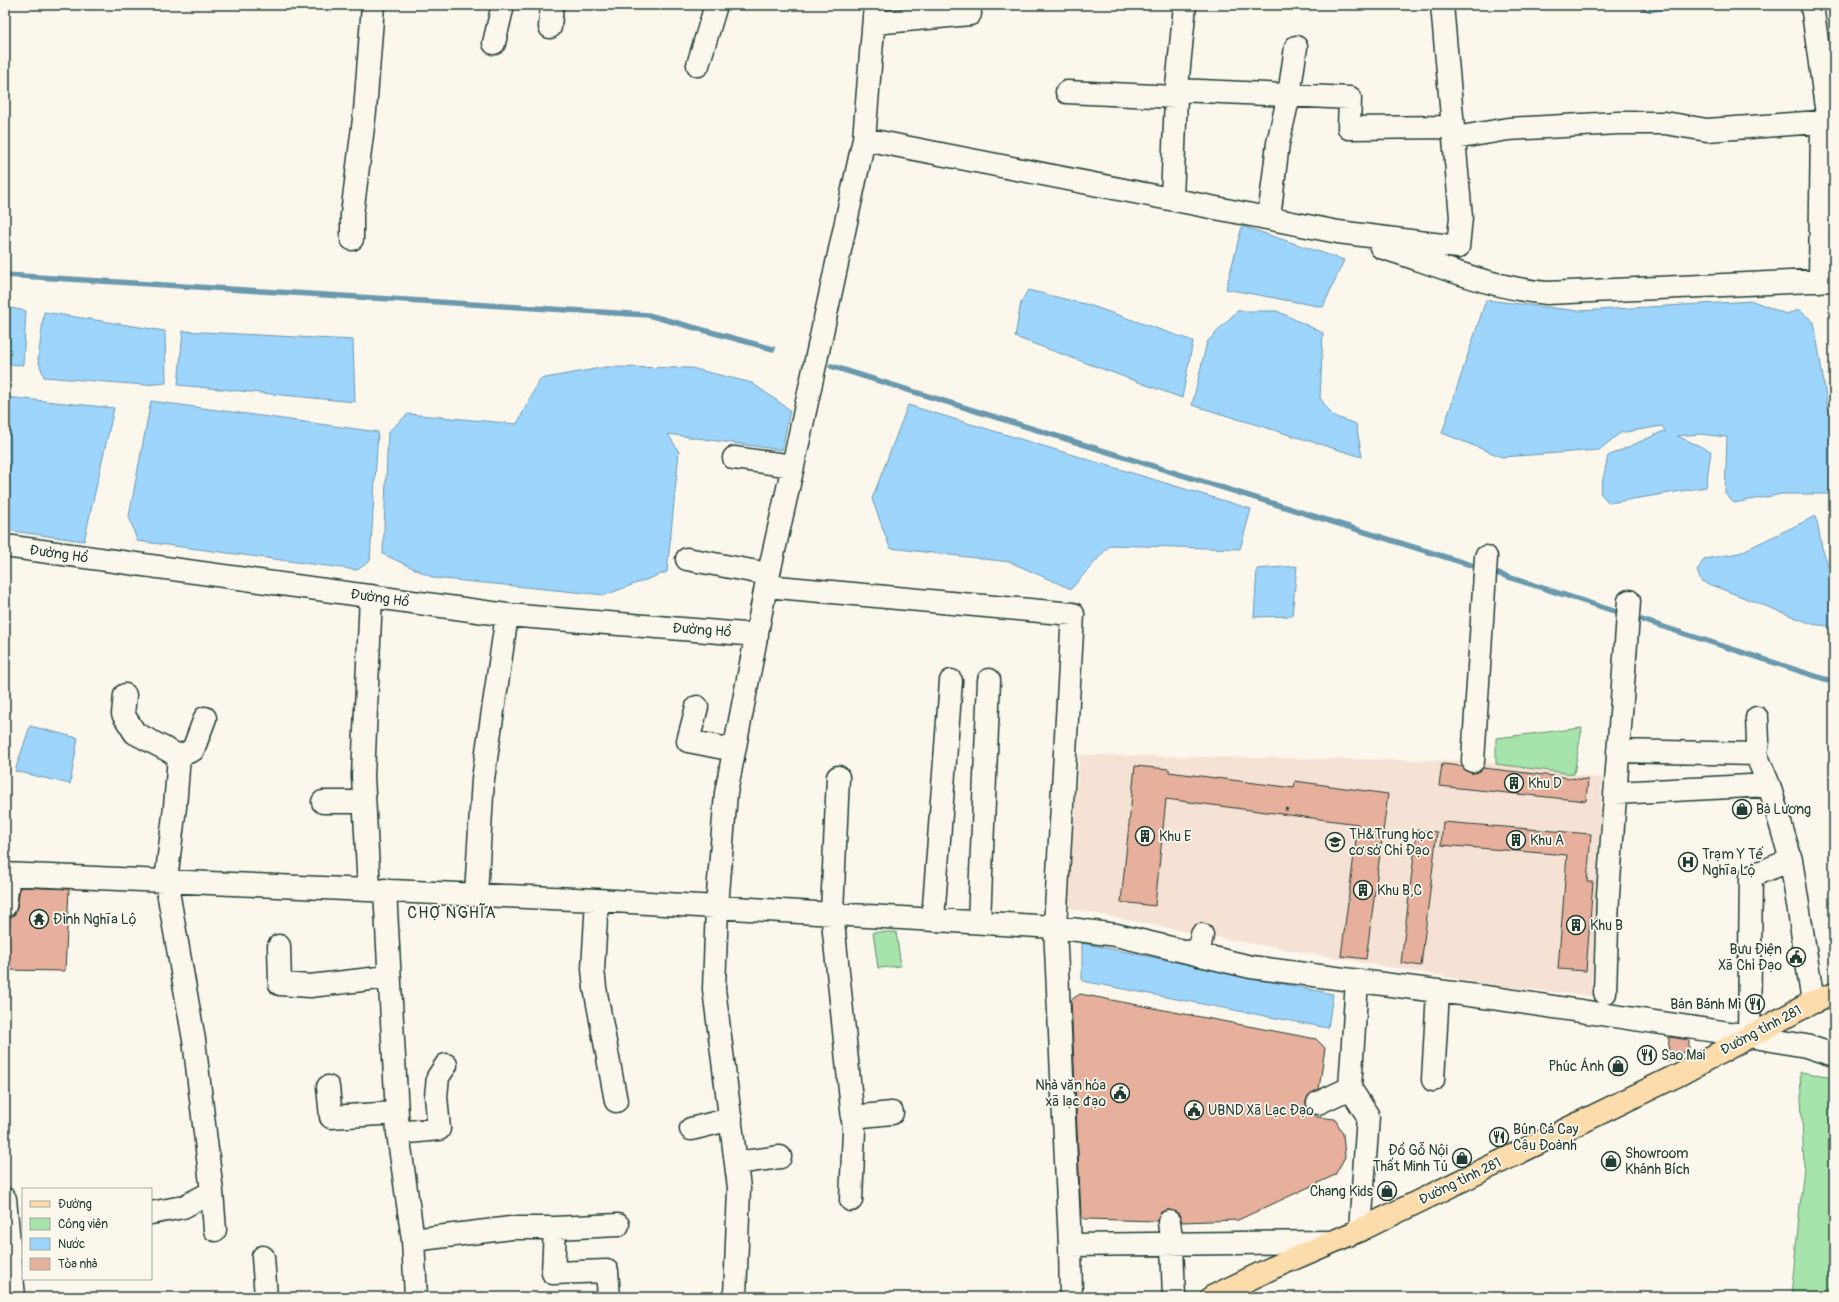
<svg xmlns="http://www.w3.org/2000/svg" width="1839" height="1302" font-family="Pangolin,sans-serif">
  <rect width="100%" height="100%" fill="#fbf7ec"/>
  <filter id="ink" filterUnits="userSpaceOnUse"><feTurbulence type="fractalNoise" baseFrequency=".025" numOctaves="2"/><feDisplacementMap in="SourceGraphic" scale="8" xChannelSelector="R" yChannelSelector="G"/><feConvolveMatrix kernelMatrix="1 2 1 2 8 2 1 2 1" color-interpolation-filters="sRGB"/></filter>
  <g filter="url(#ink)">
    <path fill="#f5e2d4" d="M1080 755 1473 761 1602 778 1591 996 1500 986 1202 935 1064 907Z"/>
    <path fill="#a6e4ac" stroke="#629070" d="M1582 728 1574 774 1496 764V738Z
      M873 932H896L901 966 878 968Z
      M1800 1072 1834 1077V1297H1791L1804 1166Z"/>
    <path fill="#9ed5fd" stroke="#6b98ad" d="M1632 5H1685L1651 12Z
      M1242 226 1344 260 1323 307 1226 289Z
      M1028 290 1089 305 1193 341 1182 398 1015 337 1021 302Z
      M1486 300 1579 311 1753 301 1786 314 1799 310 1814 322 1828 409 1834 419V494H1782L1734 503 1725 494 1727 437 1699 434 1677 436 1711 451 1706 487 1609 503 1600 493 1608 456 1664 431 1666 432 1662 426 1620 433 1599 450 1502 457 1442 433Z
      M5 307 26 311 23 365 5 364Z
      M1237 311H1277L1323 333 1320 398 1333 416 1356 424 1362 457 1192 405 1207 342Z
      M44 312 165 331 166 383 145 385 44 377 38 360Z
      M183 331 353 340 355 402 178 385Z
      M606 367 691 368 752 383 790 410 782 450 668 434 679 452 667 572 605 595 434 578 383 554 388 432 408 414 517 424 540 379Z
      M5 397 114 408 84 541 5 530Z
      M151 401 378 432 370 561 357 570 137 541 129 516Z
      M908 405 1251 509 1240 549 1110 545 1071 589 1010 562 890 548 872 499Z
      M1816 516 1822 548 1834 580V627L1812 624 1701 581 1697 571 1704 559 1739 553Z
      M1297 566 1292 616 1254 617 1257 569Z
      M30 726 78 738 70 784 15 771Z
      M1082 943 1333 994 1328 1028 1082 981Z"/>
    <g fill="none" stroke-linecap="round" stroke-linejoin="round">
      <path stroke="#6b98ad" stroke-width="5.5" d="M5 275 648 315 773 349
        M831 366 1471 565
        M1499 574 1614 611
        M1642 620 1834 682"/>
    </g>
    <path fill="#e7b09c" stroke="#1f3d34" d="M1442 764 1462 766 1466 771 1472 773 1478 772 1483 768 1588 780 1586 801 1439 786Z
      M1135 766 1169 769V772L1294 788 1295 781 1388 794 1366 959 1341 956 1358 824 1166 799 1155 906 1121 902Z
      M1443 822 1591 834 1587 882H1593L1586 971 1558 969 1567 855 1441 845Z
      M1417 830 1437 832 1421 966 1401 963Z
      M20 887 69 889 65 971 5 970 10 918 15 914 17 908Z
      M1080 994 1316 1039 1325 1048 1319 1089 1308 1096 1306 1102 1307 1109 1317 1117 1335 1119 1343 1134 1345 1157 1335 1175 1238 1220 1182 1222 1179 1214 1174 1211 1168 1210 1161 1212 1157 1221 1085 1219 1081 1216 1071 1000Z
      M1669 1037 1689 1040V1049L1668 1061Z"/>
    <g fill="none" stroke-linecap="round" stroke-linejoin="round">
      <g stroke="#1f3d34" stroke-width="25">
        <path id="minor" d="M1812 5 1828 122
          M874 23 970 14 968 5
          M550 27 552 5
          M494 43 503 5
          M698 65 716 5
          M1178 90 1350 98 1349 128 1453 127
          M1067 92 1176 97
          M1455 138 1508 129 1618 123H1665L1707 130 1834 121
          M864 139 1338 232 1458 247 1461 217 1442 5
          M1172 199 1176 97 1185 5
          M1269 218 1278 143 1289 95 1296 47
          M352 239V214L365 111 373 5
          M1381 247C1435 264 1490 288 1547 293L1834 280
          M1820 281 1822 123
          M734 458 793 466
          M5 546 507 615 757 635
          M687 559 768 574
          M766 586 1073 614 1055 927 1070 1245 1071 1297
          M125 695 123 714 135 733 179 756
          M697 707 688 741 734 750
          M1618 751 1756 754 1769 785 1791 860 1751 876 1749 1036
          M1756 754 1758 741 1757 718
          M1473 761 1486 557
          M838 777 832 912 854 1130 851 1200
          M1615 793 1769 785
          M323 802H364
          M1791 860 1813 1002
          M5 874 597 900 1055 927 1116 935 1251 967 1500 999 1749 1036 1806 1046 1834 1055
          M369 890 363 776 371 596
          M385 890 398 1133 413 1240 416 1297
          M476 894 483 779 507 615
          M597 900 593 969 595 988 616 1101
          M5 906 9 874
          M933 919 951 681
          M979 922 989 680
          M279 946 280 984 310 986 388 977
          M1198 955 1202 935
          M1357 981 1350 1088 1368 1116 1360 1230
          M1605 993 1608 895 1629 601
          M1433 1080 1438 991
          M328 1087 331 1117 396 1113
          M1318 1103 1350 1088
          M852 1117 892 1113
          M691 1129 731 1119
          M398 1133 439 1129 436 1096 438 1077 446 1065
          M736 1163 780 1157
          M212 1192 215 1230
          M5 1199 14 1297
          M151 1213 183 1207 212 1192 194 1040 166 880 175 807 179 756 193 750 205 718
          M1169 1222 1172 1245 1174 1297
          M555 1228 618 1225
          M413 1240 511 1228H555L553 1273 607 1271 609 1297
          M1070 1245 1329 1242
          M263 1257 266 1297
          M735 1297 739 1188 714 989 717 906 726 793 766 586 793 466 864 139 875 5"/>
      </g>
      <g stroke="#1f3d34" stroke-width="25">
        <path id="major" d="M1212 1297 1272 1268 1360 1230 1680 1074 1813 1002 1834 994"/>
      </g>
      <path stroke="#1f3d34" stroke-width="2.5" stroke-dasharray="3 3" stroke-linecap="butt" d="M1285 809 1291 810"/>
      <use href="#minor" stroke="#fbf7ec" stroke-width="22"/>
      <use href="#major" stroke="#fddcac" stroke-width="22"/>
    </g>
  </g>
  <defs>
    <g id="building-ring" transform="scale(1)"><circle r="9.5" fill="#fbf7ec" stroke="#1f3d34" stroke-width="1.5"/><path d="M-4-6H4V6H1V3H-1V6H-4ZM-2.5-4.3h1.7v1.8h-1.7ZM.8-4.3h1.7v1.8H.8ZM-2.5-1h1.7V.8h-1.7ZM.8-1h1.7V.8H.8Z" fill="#1f3d34"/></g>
    <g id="shop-ring" transform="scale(1)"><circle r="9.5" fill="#fbf7ec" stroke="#1f3d34" stroke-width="1.5"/><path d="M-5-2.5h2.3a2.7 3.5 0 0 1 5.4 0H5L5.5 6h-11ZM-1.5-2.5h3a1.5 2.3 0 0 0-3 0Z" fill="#1f3d34"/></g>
    <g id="school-ring" transform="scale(1)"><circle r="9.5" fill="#fbf7ec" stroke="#1f3d34" stroke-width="1.5"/><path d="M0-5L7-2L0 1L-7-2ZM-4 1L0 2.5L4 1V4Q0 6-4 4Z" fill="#1f3d34"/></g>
    <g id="hospital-ring" transform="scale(1)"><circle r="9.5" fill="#fbf7ec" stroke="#1f3d34" stroke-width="1.5"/><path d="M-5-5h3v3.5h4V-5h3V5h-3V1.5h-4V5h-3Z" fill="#1f3d34"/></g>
    <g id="temple-ring" transform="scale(1)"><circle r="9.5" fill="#fbf7ec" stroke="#1f3d34" stroke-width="1.5"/><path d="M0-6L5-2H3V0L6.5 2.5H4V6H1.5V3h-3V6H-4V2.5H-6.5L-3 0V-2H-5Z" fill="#1f3d34"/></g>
    <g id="civic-ring" transform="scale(1)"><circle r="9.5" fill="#fbf7ec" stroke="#1f3d34" stroke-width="1.5"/><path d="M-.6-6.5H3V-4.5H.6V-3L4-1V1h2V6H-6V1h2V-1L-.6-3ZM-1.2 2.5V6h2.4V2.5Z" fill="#1f3d34"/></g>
    <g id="restaurant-ring" transform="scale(1)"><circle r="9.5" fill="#fbf7ec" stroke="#1f3d34" stroke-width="1.5"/><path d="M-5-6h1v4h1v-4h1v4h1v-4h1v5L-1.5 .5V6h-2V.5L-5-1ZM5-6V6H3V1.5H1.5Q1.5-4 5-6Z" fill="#1f3d34"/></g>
  </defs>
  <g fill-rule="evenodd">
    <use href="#building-ring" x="1514" y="783"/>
    <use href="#shop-ring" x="1742" y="809"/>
    <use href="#building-ring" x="1145" y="836"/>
    <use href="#building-ring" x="1516" y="840"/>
    <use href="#school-ring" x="1335" y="842"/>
    <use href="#hospital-ring" x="1688" y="862"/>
    <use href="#building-ring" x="1363" y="890"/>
    <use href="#temple-ring" x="39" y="919"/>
    <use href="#building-ring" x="1576" y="925"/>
    <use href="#civic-ring" x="1796" y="957"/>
    <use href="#restaurant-ring" x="1755" y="1004"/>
    <use href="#restaurant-ring" x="1647" y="1055"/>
    <use href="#shop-ring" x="1618" y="1066"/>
    <use href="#civic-ring" x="1120" y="1093"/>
    <use href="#civic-ring" x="1194" y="1110"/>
    <use href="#restaurant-ring" x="1499" y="1137"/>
    <use href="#shop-ring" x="1462" y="1158"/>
    <use href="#shop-ring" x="1611" y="1161"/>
    <use href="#shop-ring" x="1387" y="1191"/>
  </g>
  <g text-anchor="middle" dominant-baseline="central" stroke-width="3.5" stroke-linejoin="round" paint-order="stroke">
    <g font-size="14" fill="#1f3d34" stroke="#fbf7ec">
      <text transform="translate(59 554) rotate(8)">Đường Hồ</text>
      <text transform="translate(380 598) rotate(8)">Đường Hồ</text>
      <text transform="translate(702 630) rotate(4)">Đường Hồ</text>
      <text transform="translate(1761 1030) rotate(-28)">Đường tỉnh 281</text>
      <text transform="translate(1460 1181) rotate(-26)">Đường tỉnh 281</text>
    </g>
    <g font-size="14" fill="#1f3d34" stroke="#fbf7ec" text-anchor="start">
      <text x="1528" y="783">Khu D</text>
      <text x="1756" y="809">Bà Lương</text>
      <text x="1349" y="834">TH&amp;Trung học<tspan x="1349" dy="16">cơ sở Chỉ Đạo</tspan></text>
      <text x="1159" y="836">Khu E</text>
      <text x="1530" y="840">Khu A</text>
      <text x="1702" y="854">Trạm Y Tế<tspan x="1702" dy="16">Nghĩa Lộ</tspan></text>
      <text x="1377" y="890">Khu B,C</text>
      <text x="53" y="919">Đình Nghĩa Lộ</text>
      <text x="1590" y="925">Khu B</text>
      <text x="1782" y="949" text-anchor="end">Bưu Điện<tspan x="1782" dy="16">Xã Chỉ Đạo</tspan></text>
      <text x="1741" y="1004" text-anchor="end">Bán Bánh Mì</text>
      <text x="1661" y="1055">Sao Mai</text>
      <text x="1604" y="1066" text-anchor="end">Phúc Ánh</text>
      <text x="1106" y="1085" text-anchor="end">Nhà văn hóa<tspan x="1106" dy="16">xã lạc đạo</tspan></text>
      <text x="1208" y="1110">UBND Xã Lạc Đạo</text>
      <text x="1513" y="1129">Bún Cá Cay<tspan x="1513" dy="16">Cậu Đoành</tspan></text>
      <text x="1448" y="1150" text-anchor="end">Đồ Gỗ Nội<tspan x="1448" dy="16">Thất Minh Tú</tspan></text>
      <text x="1625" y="1153">Showroom<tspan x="1625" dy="16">Khánh Bích</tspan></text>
      <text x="1373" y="1191" text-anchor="end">Chang Kids</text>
    </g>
    <g font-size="16" letter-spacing="1" fill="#1f3d34" stroke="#fbf7ec">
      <text x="452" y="913">CHỢ NGHĨA</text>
    </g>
  </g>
  <rect width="1839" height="1302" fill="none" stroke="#fbf7ec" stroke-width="20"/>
  <rect x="10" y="10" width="1819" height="1282" fill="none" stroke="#1f3d34" stroke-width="1.5" filter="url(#ink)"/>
  <rect x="22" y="1188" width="130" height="92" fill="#fbf7ec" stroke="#a3ada2"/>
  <rect x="30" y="1201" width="20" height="6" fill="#fddcac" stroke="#a3ada2"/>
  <text x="58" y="1208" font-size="12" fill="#1f3d34">Đường</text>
  <rect x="30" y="1218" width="20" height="12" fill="#a6e4ac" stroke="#a3ada2"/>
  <text x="58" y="1228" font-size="12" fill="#1f3d34">Công viên</text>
  <rect x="30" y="1238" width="20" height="12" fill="#9ed5fd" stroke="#a3ada2"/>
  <text x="58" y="1248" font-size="12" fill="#1f3d34">Nước</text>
  <rect x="30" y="1258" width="20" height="12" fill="#e7b09c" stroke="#a3ada2"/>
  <text x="58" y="1268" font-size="12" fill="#1f3d34">Tòa nhà</text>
</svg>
